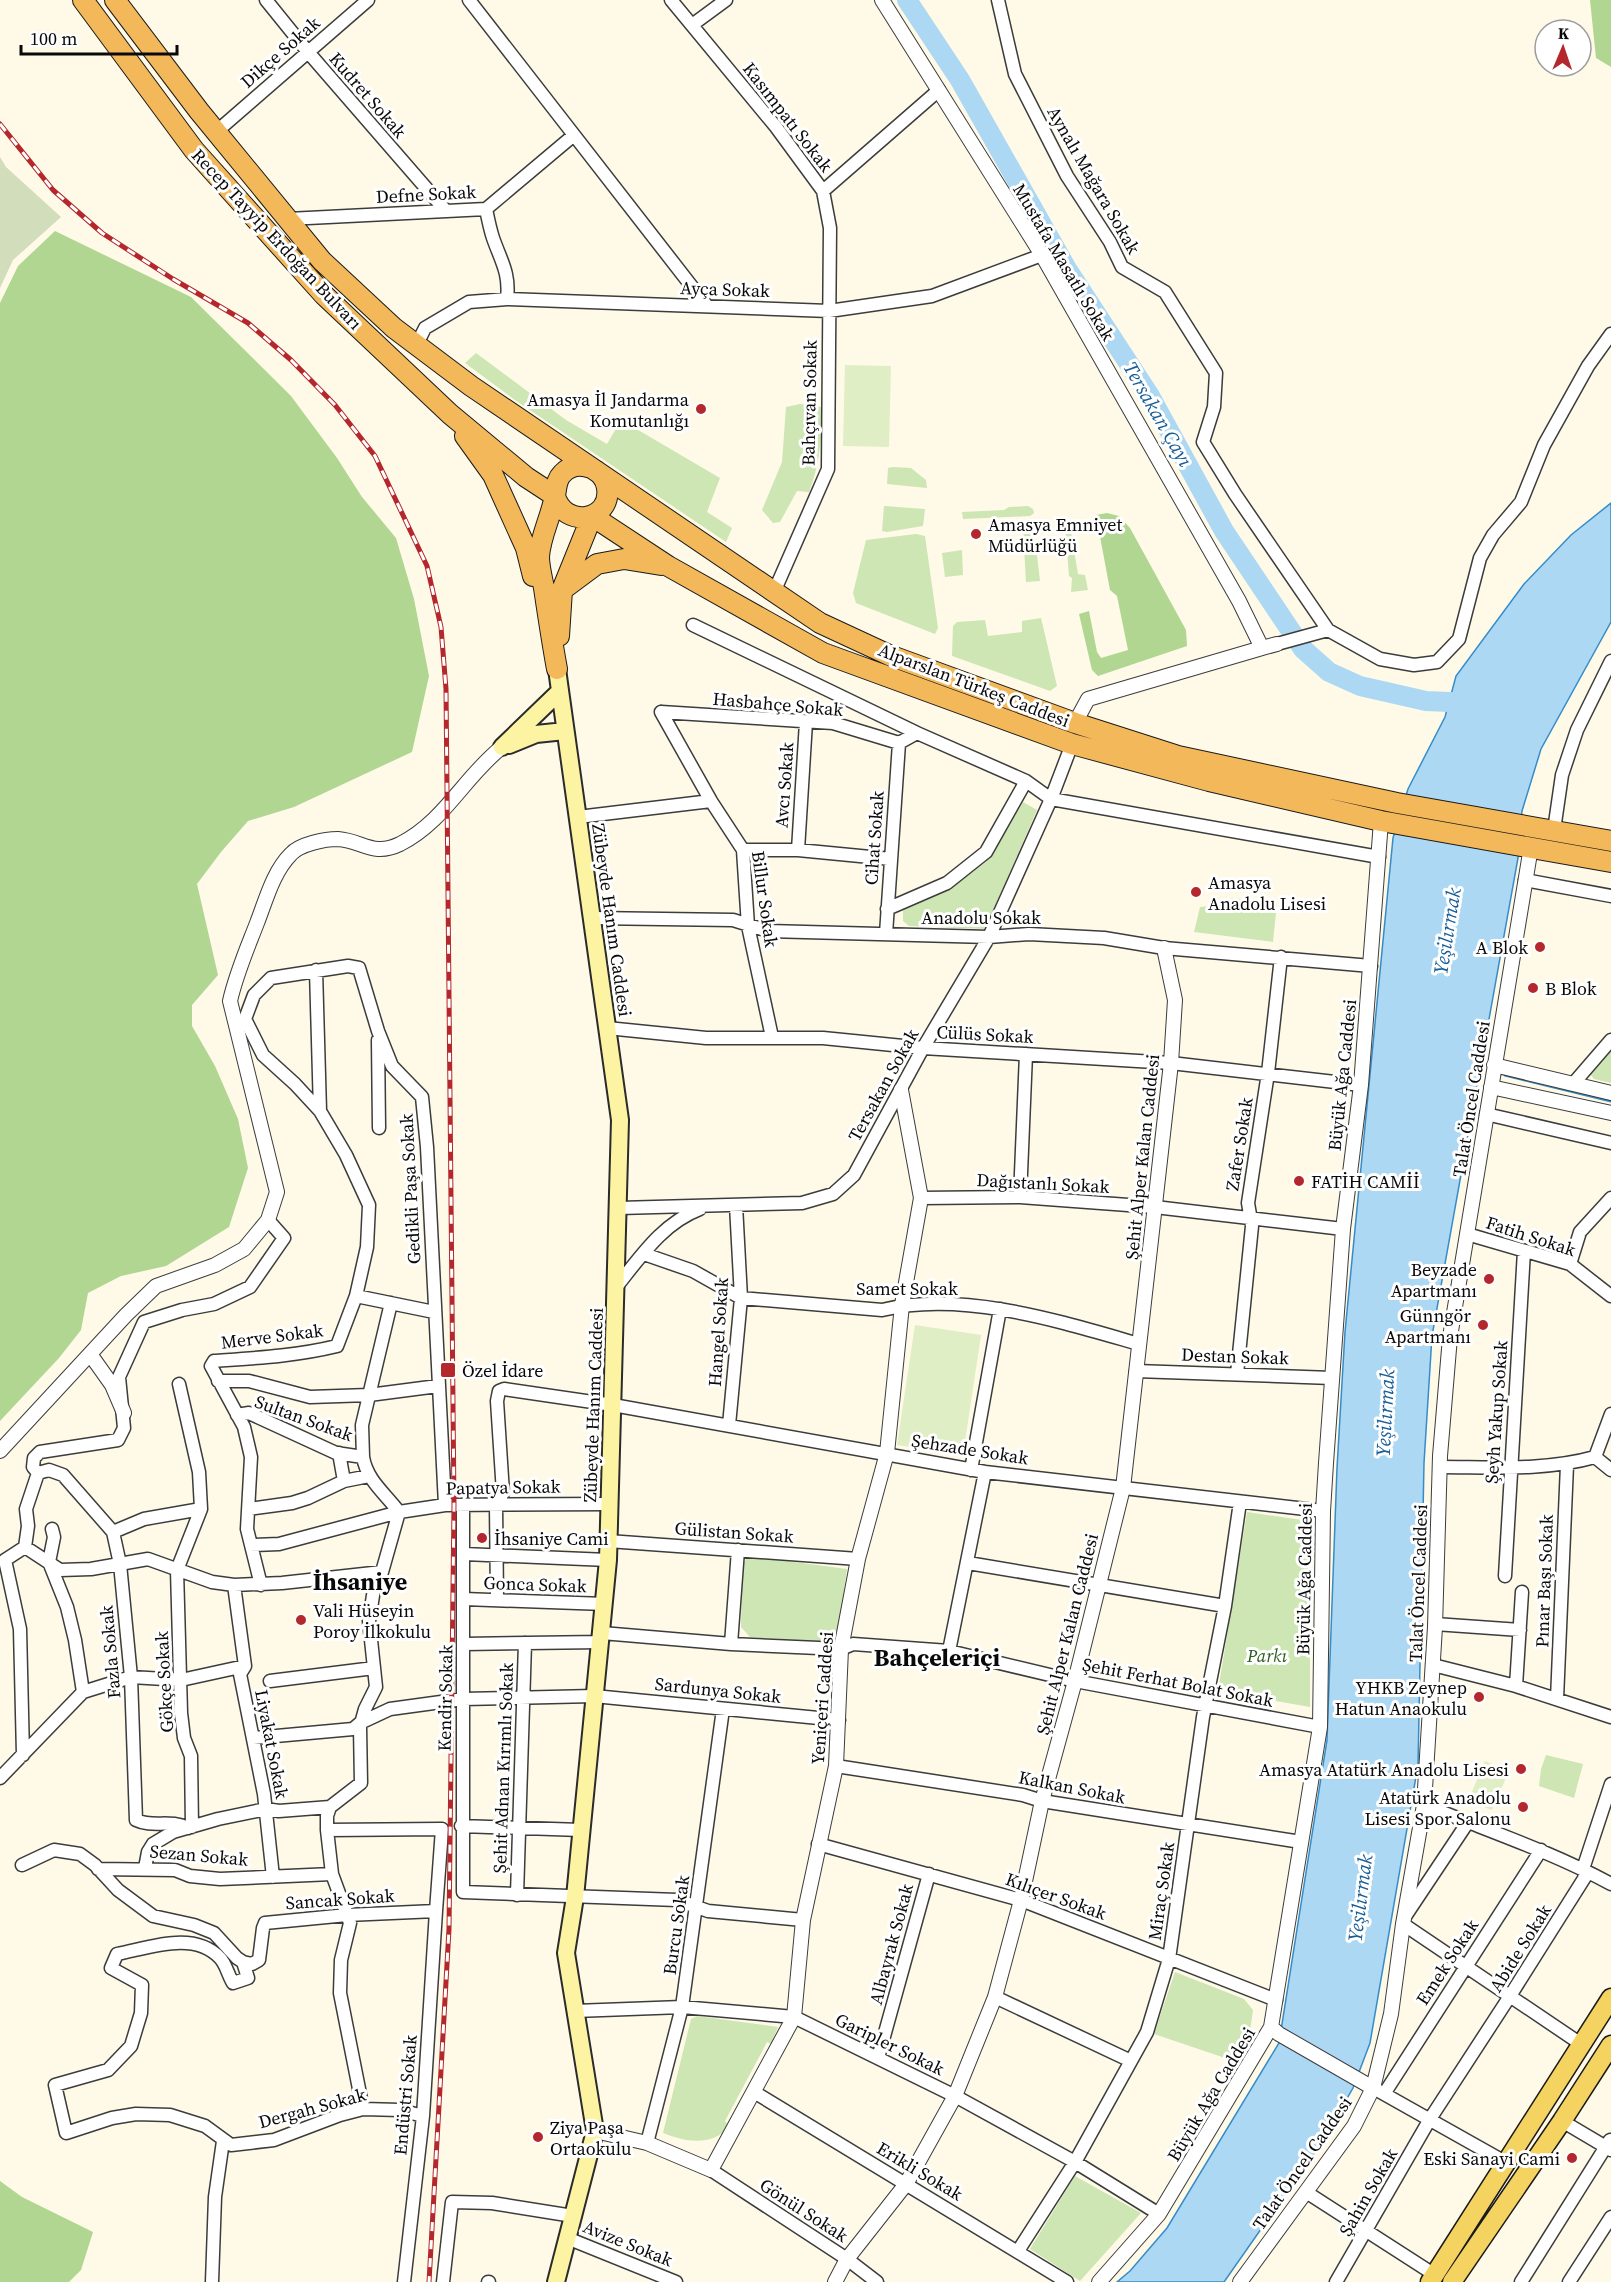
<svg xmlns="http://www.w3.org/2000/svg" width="1611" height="2282" font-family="'Source Serif 4',serif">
  <rect width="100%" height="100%" fill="#fefae7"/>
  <path fill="#cde6b3" d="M476 353 566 420 607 444 621 420 720 478 707 512 732 528 726 542 515 400 465 363Z
    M800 404 821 407C822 438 820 463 809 492L797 491 780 522 773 523 762 510 782 462 786 407Z
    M893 467 911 468 926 480 927 488 887 484 888 468Z
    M884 506 925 509 923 526 887 532 882 531Z
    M1028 506 1033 509 1034 513 1030 516 963 519 962 512 1004 510 1009 507Z
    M1075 523V530L1071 532 1078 574 1085 575 1088 590 1071 592 1072 578 1069 576 1065 524Z
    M1028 525 1034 529 1040 581 1026 582 1023 529Z
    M916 534 925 536 938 628 935 634 856 603 853 593 866 540Z
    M962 550 963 575 945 577 942 553Z
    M1041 618 1057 686 1050 691 952 656 953 626 957 622 985 620 988 636 1022 632V621Z
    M1023 802 1037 810 985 929 909 926 903 921V906L950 889 986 862Z
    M1232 898 1277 903 1273 942 1194 932 1200 907 1225 905Z
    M1611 1046V1083L1594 1079 1588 1071Z
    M1247 1512 1302 1520 1310 1529V1707L1218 1691Z
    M748 1556 847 1569 838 1634 830 1642 750 1637 741 1627 742 1566Z
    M1546 1755 1583 1764 1574 1798 1539 1786 1541 1769Z
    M1175 1972 1244 1999 1253 2010 1248 2046 1240 2063 1154 2034Z
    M697 2016 778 2027 771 2044 767 2042 725 2121 729 2126C713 2147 685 2142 663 2133L691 2019Z
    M1075 2176 1141 2213 1080 2281 1030 2249Z"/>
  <path fill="#b0d692" d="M1590 0H1611V67L1596 58Z
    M55 231 191 297 291 396 337 458 362 497 396 538 414 599 429 676 412 752 294 807 248 821 221 852 197 884 218 975 192 1005V1026L215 1066 238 1119 248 1168 229 1227 166 1266 121 1276 88 1293 81 1330 59 1358 0 1421V303L18 266Z
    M1107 513 1119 516 1130 528 1186 630 1187 646 1098 676 1092 670 1079 614 1089 611 1097 652 1101 658 1128 650 1117 596 1110 590 1096 515Z
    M0 2181 22 2197 93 2232 81 2270 69 2282H0Z"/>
  <path fill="#d2ddbb" d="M0 157 6 167 61 217 13 260 0 288Z"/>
  <path fill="#dfeec4" d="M845 365 891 366 889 447 843 446Z
    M915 1325 981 1335 963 1455 897 1445Z
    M1485 1761 1509 1771 1492 1810 1468 1801Z"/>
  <path fill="#add8f4" stroke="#368cc9" stroke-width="1.5" d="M1611 503V622L1541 749 1522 811 1518 858 1432 1336 1424 1463 1418 1765 1370 2043 1353 2088 1322 2142 1224 2282H1117L1130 2271 1167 2228 1279 2043 1327 1740 1337 1468 1345 1332 1393 838 1408 789 1445 717 1456 676 1524 584 1571 535Z"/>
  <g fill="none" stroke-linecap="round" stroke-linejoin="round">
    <path stroke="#368cc9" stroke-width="3" d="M1505 1075 1611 1101"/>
    <path stroke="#add8f4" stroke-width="20" d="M907 0 960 80 1067 269 1150 396 1224 531 1303 649 1329 672 1360 686 1426 701 1473 703"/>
    <g stroke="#3c3c3c" stroke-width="15">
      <path id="minor" d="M266 0 308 52 446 211
        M469 0 707 306
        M671 0 776 127 823 191 830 228 828 469 774 592
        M998 0 1015 74 1067 176 1110 242 1122 267 1165 292 1216 373 1214 407 1203 442 1235 494 1328 630
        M692 25 726 0
        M216 132 368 0
        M823 191 939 90
        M486 209C488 219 490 229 493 238 501 261 510 273 507 299
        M288 219 486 209 574 135
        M417 344 425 328 469 302 507 299 829 311 932 296 1042 255
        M693 625 917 733
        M1277 644 1328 630 1380 659 1414 665 1437 662 1459 639 1480 558 1493 535 1521 502 1544 445 1588 366 1611 334
        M661 712 833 723 899 743 917 733 1026 781 1051 799 1379 857
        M661 712 711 801 743 850 748 926 772 1037
        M578 817 711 801
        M1554 830 1562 775 1577 730 1611 661
        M743 850H798L891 859
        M798 850 806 722
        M1525 880 1611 896
        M887 909 947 883 986 852 1026 781
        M592 918 733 920 768 931 989 937 1029 934 1104 938 1164 948 1371 966
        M886 934 899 743
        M607 1028 706 1038H823L923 1048 1171 1063 1361 1085
        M378 1040 379 1128
        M1573 1084 1611 1040
        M320 1111 295 1084 263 1055 245 1019 254 995 271 978 348 966 359 968 378 1031 392 1066 422 1097 427 1147 445 1505
        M1486 1114 1611 1143
        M1020 1197 1026 1054
        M921 1198 1020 1197 1155 1207 1343 1229
        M619 1208 802 1203 833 1194 854 1175 923 1048 989 937 1051 799 1072 744
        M1467 1234 1570 1264 1611 1296
        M644 1254 693 1271 741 1298 882 1310C962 1290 1062 1322 1139 1344
        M1570 1264 1580 1232 1611 1198
        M617 1286C641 1256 663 1223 700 1209
        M356 1296 434 1312
        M1136 1371 1332 1378
        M1237 1374 1252 1226 1248 1203 1268 1073 1281 957
        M218 1381H249L310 1397 369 1395 438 1386
        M179 1384 199 1472 201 1509 177 1570 181 1713 184 1738 191 1756 192 1827
        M237 1415 249 1413 336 1453 363 1457C367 1481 386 1494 399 1512
        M729 1425 741 1298 736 1205
        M339 1453 344 1481
        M363 1457 362 1425 391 1303
        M1595 1457 1611 1414
        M1441 1467C1492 1467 1545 1471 1595 1457L1611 1470
        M971 1470 1000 1309
        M38 1473 49 1470 63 1475 113 1532 120 1564 131 1677 136 1820C152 1828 171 1819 188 1828
        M463 1505V1892L677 1900 708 1911 803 1920
        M249 1509 292 1503 308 1498 344 1481 369 1476
        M52 1529 54 1537 49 1562 67 1607 75 1640 83 1692
        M113 1532 144 1519 201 1509
        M608 1541 858 1559
        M251 1545 279 1544 399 1512 445 1505 609 1504
        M25 1547 60 1570 91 1569 148 1559 212 1582 234 1585 282 1583 382 1572
        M464 1554 608 1560
        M968 1563 1225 1606
        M1505 1576 1524 1251
        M234 1585 245 1666 240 1674 264 1794 273 1877
        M261 1585 247 1529 251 1457 244 1427 211 1366 214 1361C256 1358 296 1356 337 1346L356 1296 367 1247 369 1205 346 1155 320 1111 316 970
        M464 1599 605 1604
        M497 1600 496 1505 503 1493 497 1401 499 1391 504 1389 613 1405 985 1472 1323 1511
        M1435 1624 1520 1630
        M602 1633 731 1644 841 1649 853 1644 949 1651 1075 1681 1320 1727
        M464 1644 601 1642
        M731 1644 738 1550
        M949 1651 985 1472
        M1433 1665 1516 1686 1611 1717
        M270 1681 374 1668
        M1516 1686 1522 1592
        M1557 1699 1567 1465
        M253 1738 353 1729 360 1723 390 1709 463 1699 594 1696 839 1720
        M23 1755 20 1629 5 1560 25 1547 28 1526 26 1509 38 1473 33 1467 34 1458 40 1452 118 1440 124 1428 119 1377 144 1322 182 1310 214 1304 250 1287 284 1238 268 1220
        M836 1766 1023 1795 1042 1801 1301 1842
        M0 1778 83 1692 131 1677 181 1680 245 1666
        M1424 1805 1468 1822
        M461 1826 581 1830
        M818 1844 1021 1900 1276 2000
        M22 1865 54 1850 80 1854 95 1865 118 1890 153 1916 194 1925 214 1933 237 1958 243 1962 252 1964 259 1960 263 1928 265 1923 347 1915 436 1911 442 1829 327 1830
        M145 1868 148 1852 153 1844 173 1832 218 1819 266 1809 279 1811 330 1807
        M98 1869 175 1870 190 1876 220 1879 332 1874
        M517 1895 525 1643
        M1404 1918 1468 1822C1517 1841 1565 1859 1611 1884
        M1403 1924 1581 2044
        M243 1962 248 1978 233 1983C228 1975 226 1964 220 1958 194 1930 149 1948 117 1954L111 1968 142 1985 141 2013 131 2046 108 2070 55 2085 66 2133 112 2118 136 2114 170 2115 205 2126 231 2145 274 2140 340 2115 363 2109 400 2110 423 2116
        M995 1997 1131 2061
        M575 2011 682 2007 794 2017 955 2096 1075 2162 1159 2214
        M878 2058 929 1874
        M1377 2090 1505 2162
        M754 2092 1067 2282
        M1384 2094 1541 1850
        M363 2109 340 1993 341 1960 350 1923 332 1874 327 1830V1816L330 1807 361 1783 360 1727 365 1709 376 1687 369 1621 374 1589 382 1572 399 1512
        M1562 2121 1611 2150
        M647 2143 682 2007 723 1709
        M711 2170 847 2259 877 2282
        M1306 2192 1435 2275
        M567 2238 676 2282
        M1018 2251 1075 2162 1147 2032 1169 1959 1203 1717 1225 1606 1240 1502
        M212 2282 215 2197 223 2141
        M404 2282 423 2116 436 1911
        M443 2282 452 2202 492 2203 573 2216
        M488 2282H489
        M1336 2282 1430 2119 1510 1996 1585 1877 1583 1869 1611 1784
        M1521 2282 1610 2140
        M1569 2282 1611 2217"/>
    </g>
    <g stroke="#3c3c3c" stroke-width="16">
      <path id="tertiary" d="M882 0 1042 255 1239 601 1262 648 1088 699 1075 723
        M1262 648 1277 644
        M1494 1065 1611 1093
        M1491 1087 1611 1113
        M90 1354 112 1385 124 1413
        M0 1451 126 1315 156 1286 215 1265 244 1249 268 1220 277 1192 230 1001C236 974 247 949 257 923 266 900 273 872 291 854 300 844 325 839 338 839 363 841 373 857 400 844 445 821 464 777 502 747
        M1271 2027 1279 2034 1373 2088
        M595 2131 647 2143 711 2170 794 2017 803 1920 836 1766 841 1649 858 1559 887 1453 902 1305 921 1198 901 1090
        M1607 2147 1611 2145
        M835 2282 847 2259 906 2184 955 2096 995 1997 1021 1900 1042 1801 1075 1681 1123 1488 1171 1063 1175 1000 1164 948
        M1099 2282 1159 2214 1271 2027 1320 1727 1323 1511 1326 1463 1343 1229 1361 1085 1381 821
        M1240 2282 1354 2126 1373 2088 1391 2014 1403 1924 1424 1805 1435 1627 1440 1456 1450 1337 1531 847"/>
    </g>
    <g stroke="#2b2b2b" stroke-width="20">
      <path id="secondary" d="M509 745 536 734 565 731
        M502 747 560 691
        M556 2282 595 2131 566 1953 575 1897 608 1560 620 1120 557 669"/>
    </g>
    <g stroke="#1a1a1a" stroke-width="21">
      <path id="primary" d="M1430 2282 1611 1998
        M1452 2282 1562 2121 1611 2045"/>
    </g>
    <g stroke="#1a1a1a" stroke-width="22">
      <path id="trunk" d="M83 0 194 150 324 295 450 414 526 477 555 496
        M115 0 199 111 322 261 394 328 471 386 820 623 889 655 1075 723 1178 756 1397 803 1611 841
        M465 436 493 475 526 548 533 576
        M555 496C564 529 612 521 607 488 606 479 599 471 591 468 581 464 570 465 562 474 556 480 557 487 555 495 552 515 540 536 539 557 539 566 542 578 544 588 548 615 552 642 557 669
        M592 516 668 566 823 653 1072 744 1209 781 1381 821 1611 862
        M562 590 597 564 624 559 661 565
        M559 636 562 590 592 516"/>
    </g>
    <use href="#minor" stroke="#fff" stroke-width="12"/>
    <use href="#tertiary" stroke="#fff" stroke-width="14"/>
    <use href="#secondary" stroke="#fdf4a3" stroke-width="16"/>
    <use href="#primary" stroke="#f5d360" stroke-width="18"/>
    <use href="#trunk" stroke="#f2b85a" stroke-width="20"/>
    <g stroke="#b4272c" stroke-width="5">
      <path id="rail" d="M0 124 53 190 102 233 173 279 248 323 291 360 335 405 375 456 427 566 441 627 446 689 454 1505 449 1929 429 2282"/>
    </g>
    <use href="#rail" stroke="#fff" stroke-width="3" stroke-dasharray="9" stroke-linecap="butt"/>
  </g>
  <g fill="#b4272c" stroke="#fff" stroke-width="2">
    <circle cx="701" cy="409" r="6"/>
    <circle cx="976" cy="534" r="6"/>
    <circle cx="1196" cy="892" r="6"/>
    <circle cx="1540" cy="947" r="6"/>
    <circle cx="1533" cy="988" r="6"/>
    <circle cx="1299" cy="1181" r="6"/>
    <circle cx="1489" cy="1279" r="6"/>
    <circle cx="1483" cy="1325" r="6"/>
    <rect x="440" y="1362" width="16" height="16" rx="3"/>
    <circle cx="482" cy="1538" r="6"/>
    <circle cx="301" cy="1620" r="6"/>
    <circle cx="1479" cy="1697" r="6"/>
    <circle cx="1521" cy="1769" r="6"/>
    <circle cx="1523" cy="1807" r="6"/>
    <circle cx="538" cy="2137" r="6"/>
    <circle cx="1572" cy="2158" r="6"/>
  </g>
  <g text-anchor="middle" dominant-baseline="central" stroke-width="6" stroke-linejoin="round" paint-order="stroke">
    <g font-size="18" fill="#090909" stroke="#fff">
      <text transform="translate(280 52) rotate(-41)">Dikçe Sokak</text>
      <text transform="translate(368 95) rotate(49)">Kudret Sokak</text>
      <text transform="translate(788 117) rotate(52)">Kasımpatı Sokak</text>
      <text transform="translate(1094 180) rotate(60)">Aynalı Mağara Sokak</text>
      <text transform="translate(426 194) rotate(-3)">Defne Sokak</text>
      <text transform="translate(277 239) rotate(47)">Recep Tayyip Erdoğan Bulvarı</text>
      <text transform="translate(1064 262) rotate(59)">Mustafa Masatlı Sokak</text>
      <text transform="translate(725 289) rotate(2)">Ayça Sokak</text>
      <text transform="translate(809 403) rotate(-89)">Bahçıvan Sokak</text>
      <text transform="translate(974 685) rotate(21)">Alparslan Türkeş Caddesi</text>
      <text transform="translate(778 704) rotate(5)">Hasbahçe Sokak</text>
      <text transform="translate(784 785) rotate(-86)">Avcı Sokak</text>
      <text transform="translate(874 838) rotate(-86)">Cihat Sokak</text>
      <text transform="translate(765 899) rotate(82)">Billur Sokak</text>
      <text x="981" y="917">Anadolu Sokak</text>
      <text transform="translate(612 920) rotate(82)">Zübeyde Hanım Caddesi</text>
      <text transform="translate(985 1034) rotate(3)">Cülüs Sokak</text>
      <text transform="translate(1342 1075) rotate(-84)">Büyük Ağa Caddesi</text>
      <text transform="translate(883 1085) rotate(-61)">Tersakan Sokak</text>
      <text transform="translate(1471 1099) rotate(-81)">Talat Öncel Caddesi</text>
      <text transform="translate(1239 1144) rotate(-81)">Zafer Sokak</text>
      <text transform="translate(1142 1157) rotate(-84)">Şehit Alper Kalan Caddesi</text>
      <text transform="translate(1043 1183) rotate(3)">Dağıstanlı Sokak</text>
      <text transform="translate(410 1189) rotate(-93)">Gedikli Paşa Sokak</text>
      <text transform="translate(1531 1236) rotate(18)">Fatih Sokak</text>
      <text x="907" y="1288">Samet Sokak</text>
      <text transform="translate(718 1332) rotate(-86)">Hangel Sokak</text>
      <text transform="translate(272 1336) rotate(-7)">Merve Sokak</text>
      <text transform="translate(1235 1356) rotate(2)">Destan Sokak</text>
      <text transform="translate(593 1405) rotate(-88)">Zübeyde Hanım Caddesi</text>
      <text transform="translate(1496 1412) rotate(-86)">Şeyh Yakup Sokak</text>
      <text transform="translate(304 1418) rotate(20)">Sultan Sokak</text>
      <text transform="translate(970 1449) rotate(9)">Şehzade Sokak</text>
      <text transform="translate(503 1487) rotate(-1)">Papatya Sokak</text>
      <text transform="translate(734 1532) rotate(4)">Gülistan Sokak</text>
      <text transform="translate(1304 1579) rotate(-89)">Büyük Ağa Caddesi</text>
      <text transform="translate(1544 1581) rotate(-88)">Pınar Başı Sokak</text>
      <text transform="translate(1418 1583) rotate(-88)">Talat Öncel Caddesi</text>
      <text transform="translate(535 1584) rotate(2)">Gonca Sokak</text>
      <text transform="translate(1067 1634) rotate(-76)">Şehit Alper Kalan Caddesi</text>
      <text transform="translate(110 1652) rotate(-95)">Fazla Sokak</text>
      <text transform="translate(164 1682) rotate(-93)">Gökçe Sokak</text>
      <text transform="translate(1178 1682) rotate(11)">Şehit Ferhat Bolat Sokak</text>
      <text transform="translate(718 1690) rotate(6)">Sardunya Sokak</text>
      <text transform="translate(445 1698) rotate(-89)">Kendir Sokak</text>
      <text transform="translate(822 1698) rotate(-86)">Yeniçeri Caddesi</text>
      <text transform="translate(272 1744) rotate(79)">Liyakat Sokak</text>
      <text transform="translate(503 1768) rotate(-88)">Şehit Adnan Kırımlı Sokak</text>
      <text transform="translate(1072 1787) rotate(11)">Kalkan Sokak</text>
      <text transform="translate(199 1855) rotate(5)">Sezan Sokak</text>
      <text transform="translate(1161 1891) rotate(-82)">Miraç Sokak</text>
      <text transform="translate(1056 1896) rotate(20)">Kılıçer Sokak</text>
      <text transform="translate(340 1899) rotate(-4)">Sancak Sokak</text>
      <text transform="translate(676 1925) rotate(-82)">Burcu Sokak</text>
      <text transform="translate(891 1944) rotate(-75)">Albayrak Sokak</text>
      <text transform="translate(1520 1948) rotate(-58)">Abide Sokak</text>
      <text transform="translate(1447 1962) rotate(-57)">Emek Sokak</text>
      <text transform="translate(890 2044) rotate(26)">Garipler Sokak</text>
      <text transform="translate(1211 2094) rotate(-59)">Büyük Ağa Caddesi</text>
      <text transform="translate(405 2095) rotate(-85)">Endüstri Sokak</text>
      <text transform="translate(312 2108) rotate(-15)">Dergah Sokak</text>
      <text transform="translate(1302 2163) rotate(-55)">Talat Öncel Caddesi</text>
      <text transform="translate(920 2171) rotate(31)">Erikli Sokak</text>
      <text transform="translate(1368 2192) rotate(-60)">Şahin Sokak</text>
      <text transform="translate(804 2210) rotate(33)">Gönül Sokak</text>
      <text transform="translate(628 2243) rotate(22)">Avize Sokak</text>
    </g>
    <g font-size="18" fill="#090909" stroke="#fff" text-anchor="end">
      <text x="689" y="399">Amasya İl Jandarma<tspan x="689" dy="21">Komutanlığı</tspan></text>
      <text x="988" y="524" text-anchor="start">Amasya Emniyet<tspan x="988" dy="21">Müdürlüğü</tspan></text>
      <text x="1208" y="882" text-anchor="start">Amasya<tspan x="1208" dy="21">Anadolu Lisesi</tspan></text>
      <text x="1528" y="947">A Blok</text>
      <text x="1545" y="988" text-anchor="start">B Blok</text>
      <text x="1311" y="1181" text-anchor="start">FATİH CAMİİ</text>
      <text x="1477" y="1269">Beyzade<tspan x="1477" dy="21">Apartmanı</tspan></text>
      <text x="1471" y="1315">Günngör<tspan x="1471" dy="21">Apartmanı</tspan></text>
      <text x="462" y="1370" text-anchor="start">Özel İdare</text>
      <text x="494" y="1538" text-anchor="start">İhsaniye Cami</text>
      <text x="313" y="1610" text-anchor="start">Vali Hüseyin<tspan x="313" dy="21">Poroy İlkokulu</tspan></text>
      <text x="1467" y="1687">YHKB Zeynep<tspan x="1467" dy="21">Hatun Anaokulu</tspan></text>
      <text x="1509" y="1769">Amasya Atatürk Anadolu Lisesi</text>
      <text x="1511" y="1797">Atatürk Anadolu<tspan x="1511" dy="21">Lisesi Spor Salonu</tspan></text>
      <text x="550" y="2127" text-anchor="start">Ziya Paşa<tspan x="550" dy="21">Ortaokulu</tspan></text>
      <text x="1560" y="2158">Eski Sanayi Cami</text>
    </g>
    <g font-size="18" font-style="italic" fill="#2a5e1d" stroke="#fff">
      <text x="1267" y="1655">Parkı</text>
    </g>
    <g font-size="20" font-style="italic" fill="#185d96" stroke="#fff">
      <text transform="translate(1158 414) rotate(60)">Tersakan Çayı</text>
      <text transform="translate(1447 931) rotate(-81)">Yeşilırmak</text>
      <text transform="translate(1385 1413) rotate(-87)">Yeşilırmak</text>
      <text transform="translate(1360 1898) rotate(-83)">Yeşilırmak</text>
    </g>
    <g font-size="24" font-weight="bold" fill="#090909" stroke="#fff">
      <text x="360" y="1581">İhsaniye</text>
      <text x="937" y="1657">Bahçeleriçi</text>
    </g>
  </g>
  <g transform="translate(1563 48) rotate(2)"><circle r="28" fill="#ffffff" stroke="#9d9d9d" stroke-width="1.5"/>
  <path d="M0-4.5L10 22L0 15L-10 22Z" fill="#b4272c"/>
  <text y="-9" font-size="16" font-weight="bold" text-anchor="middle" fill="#090909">K</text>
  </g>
  <path d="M21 45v9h156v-9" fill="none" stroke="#090909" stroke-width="3"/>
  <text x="30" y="45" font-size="18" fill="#090909" stroke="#ffffff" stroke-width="4.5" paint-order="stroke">100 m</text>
</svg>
